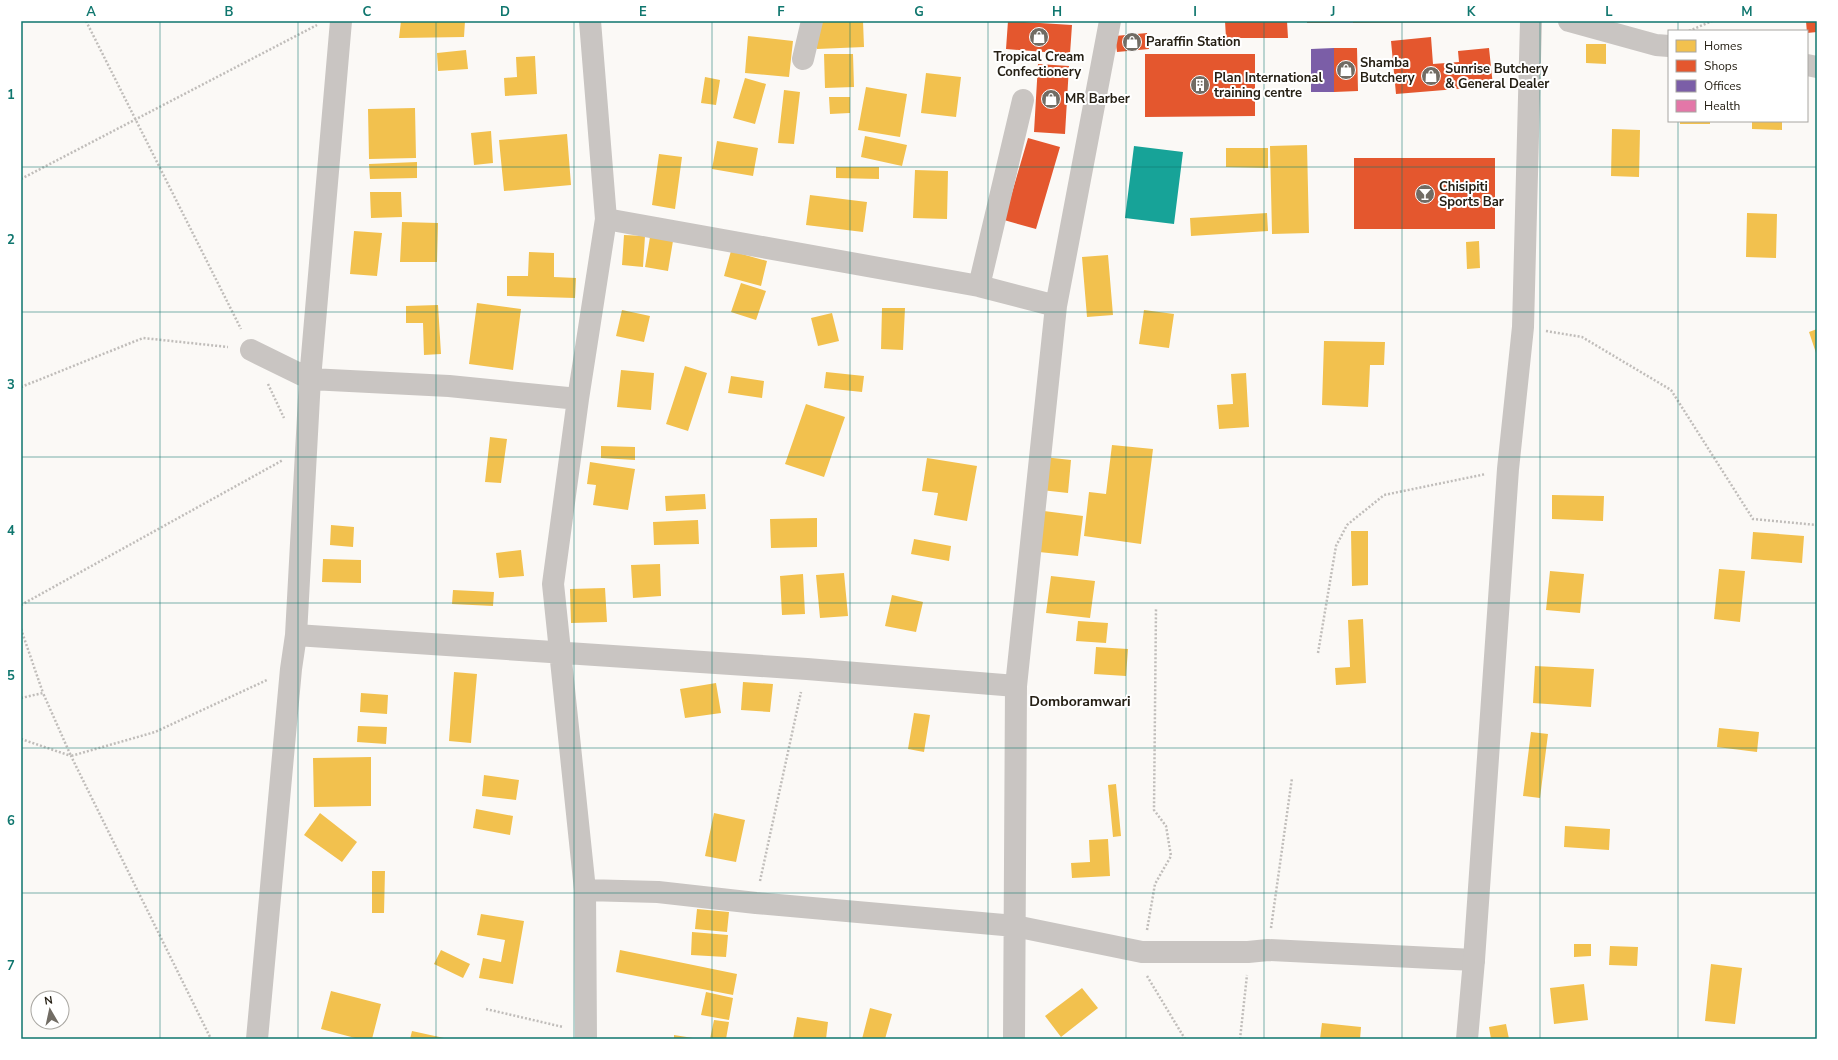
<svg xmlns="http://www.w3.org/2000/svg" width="1838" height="1060" font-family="'Nunito Sans',sans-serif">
  <rect width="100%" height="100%" fill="#fbf9f6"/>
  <path fill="#f2c14e" d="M401 21H465L464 37 399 38Z
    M849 21H863L864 47 817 49V22Z
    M748 36 793 41 789 77 745 73Z
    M1586 44H1606V64L1586 63Z
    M466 50 468 69 438 71 437 53Z
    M824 54H853L854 87 825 88Z
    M535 56 537 94 505 96 504 78 517 77 516 57Z
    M926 73 961 77 956 117 921 113Z
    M705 77 720 80 716 105 701 103Z
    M745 78 766 84 755 124 733 118Z
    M866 87 907 94 900 137 858 130Z
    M784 90 800 92 794 144 778 143Z
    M829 97H850V113L830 114Z
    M415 108 416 158 369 159 368 109Z
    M1680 121H1710V124H1680Z
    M1752 121H1782V130L1752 129Z
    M1612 129 1640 130 1639 177 1611 176Z
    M491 131 493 163 474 165 471 133Z
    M567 134 571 185 504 191 499 140Z
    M865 136 907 145 902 166 861 157Z
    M717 141 758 148 753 176 712 169Z
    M1307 145 1309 233 1272 234 1270 146Z
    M1226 148H1268V168L1226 167Z
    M659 154 682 157 675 209 652 205Z
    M417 162V178L370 179 369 164Z
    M836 167H879V179L836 178Z
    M915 170 948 171 947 219 913 218Z
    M370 192H401L402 217 371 218Z
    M810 195 867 202 863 232 806 225Z
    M1267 213 1268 231 1191 236 1190 218Z
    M1747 213 1777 214 1776 258 1746 257Z
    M402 222 438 223 437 262H400Z
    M354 231 382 233 377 276 350 274Z
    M624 235 645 236 643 267 622 265Z
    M650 237 673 241 668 271 645 267Z
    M1479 241 1480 268 1467 269 1466 242Z
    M731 251 767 261 761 286 724 276Z
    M529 252 554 253V277L576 278 575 298 507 296V276H528Z
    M1108 255 1113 315 1087 317 1082 257Z
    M741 283 766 291 756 320 731 312Z
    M477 303 521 309 513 370 469 364Z
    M438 305 441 354 424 355 423 323H406V306Z
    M882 308H905L903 350 881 349Z
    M622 310 650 316 644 342 616 336Z
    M1144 310 1174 314 1169 348 1139 344Z
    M832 313 839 341 818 346 811 318Z
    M1817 329V356L1809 332Z
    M1324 341 1385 342 1384 365H1370L1368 407 1322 405Z
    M685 366 707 373 688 431 666 424Z
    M621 370 654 373 651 410 617 407Z
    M826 372 864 376 862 392 824 388Z
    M1246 373 1249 427 1219 429 1217 405 1233 404 1231 374Z
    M731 376 764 381 762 398 728 393Z
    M806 404 845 417 824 477 785 464Z
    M490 437 507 439 501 483 485 482Z
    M1112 445 1153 449 1141 544 1084 536 1089 492 1106 494Z
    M601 446 635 447V460L601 458Z
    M1044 457 1071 460 1068 493 1041 490Z
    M927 458 977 466 967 521 934 515 938 493 922 491Z
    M590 462 635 469 628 510 593 505 596 485 587 484Z
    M705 494 706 509 666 511 665 496Z
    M1552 495 1604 496 1603 521 1552 519Z
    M1044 511 1083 516 1078 556 1039 552Z
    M817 518V547L771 548 770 519Z
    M698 520 699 544 654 545 653 522Z
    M331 525 354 527 353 547 330 545Z
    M1351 531H1368V585L1352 586Z
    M1753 532 1804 536 1802 563 1751 559Z
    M914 539 951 546 949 561 911 554Z
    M521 550 524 576 499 578 496 553Z
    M323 559 361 560V583L322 582Z
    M660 564 661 596 633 598 631 565Z
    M1719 569 1745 571 1740 622 1714 619Z
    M1550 571 1584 574 1580 613 1546 610Z
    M844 573 848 616 820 618 816 575Z
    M803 574 805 614 782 615 780 576Z
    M1051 576 1095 581 1090 618 1046 613Z
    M605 588 607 622 571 623 570 589Z
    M453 590 494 592 493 606 452 604Z
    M892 595 923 602 916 632 885 626Z
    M1363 619 1366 683 1336 685 1335 668 1350 667 1348 620Z
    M1078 621 1108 623 1106 643 1076 641Z
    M1096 647 1128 649 1126 676 1094 674Z
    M1535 666 1594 669 1591 707 1533 703Z
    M454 672 477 674 471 743 449 741Z
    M743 682 773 684 770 712 741 710Z
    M716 683 721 713 685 718 680 689Z
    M361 693 388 695 387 714 360 712Z
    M914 713 930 715 924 752 908 749Z
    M358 726 387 727 386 744 357 742Z
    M1719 728 1759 732 1757 752 1717 747Z
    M1531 732 1548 734 1540 798 1523 796Z
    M371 757V806L314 807 313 758Z
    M484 775 519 780 516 800 482 796Z
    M1116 784 1121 836 1113 837 1108 785Z
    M476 809 513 816 510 835 473 828Z
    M320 813 357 842 342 862 304 835Z
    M714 813 745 820 736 862 705 856Z
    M1565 826 1610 829 1609 850 1564 847Z
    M1108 839 1110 876 1072 878 1071 863 1090 862 1089 840Z
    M372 871H385L384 913H372Z
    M697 909 729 912 727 932 695 929Z
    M481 914 524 921 513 984 479 978 483 958 501 962 505 940 477 935Z
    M692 932 728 935 726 957 691 955Z
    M1574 944H1591V956L1574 957Z
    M1610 946 1638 947 1637 966 1609 965Z
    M441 950 470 964 463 978 434 964Z
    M620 950 737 974 733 995 616 972Z
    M1711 964 1742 968 1735 1024 1705 1021Z
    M1584 984 1588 1020 1554 1024 1550 988Z
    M1082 988 1098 1008 1061 1037 1045 1016Z
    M331 991 381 1004 372 1039H359L321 1029Z
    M706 992 733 998 729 1020 701 1015Z
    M870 1008 892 1014 885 1039H862Z
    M797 1017 828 1022 826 1039H793Z
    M714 1020 729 1022 726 1039H710Z
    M1322 1023 1361 1027 1360 1039H1320Z
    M1506 1024 1509 1039H1491L1489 1027Z
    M412 1031 444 1038V1039H410Z
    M674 1035 693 1038V1039H674Z"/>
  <path fill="#e4572e" d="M1008 21 1072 25 1070 54 1006 49Z
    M1225 21H1287L1288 38H1226Z
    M1307 21H1330V23H1307Z
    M1353 21H1477V22L1353 23Z
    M1806 21H1817V32L1807 33Z
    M1147 33 1149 49 1117 52 1115 36Z
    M1431 37 1433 64 1459 62 1458 51 1489 48 1493 86 1396 94 1391 41Z
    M1334 48H1357L1358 91 1334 92Z
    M1145 54H1255V116L1145 117Z
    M1038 64 1069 66 1065 134 1034 132Z
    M1028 138 1060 147 1036 229 1004 220Z
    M1354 158H1495V229H1354Z"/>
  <path fill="#7b5ea7" d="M1334 48V92H1311V49Z"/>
  <path fill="#e377a8" d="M1330 21H1353V23H1330Z"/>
  <path fill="#17a398" d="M1134 146 1183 152 1174 224 1125 218Z"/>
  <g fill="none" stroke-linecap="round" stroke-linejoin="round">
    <path stroke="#c0bdba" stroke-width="2.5" stroke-dasharray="2 2" stroke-linecap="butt" d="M86 21 241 329
      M1689 31 1712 21
      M21 179 317 25
      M1546 331 1582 337 1671 390 1753 519 1817 525
      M268 384 284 418
      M21 387 143 338 228 347
      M21 605 283 460
      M21 629 43 693
      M1318 653 1336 546 1347 525 1384 495 1486 474
      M21 698 43 693 71 756 155 732 267 680
      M21 739 71 756 211 1039
      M760 881 801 692
      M1271 928 1292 778
      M1147 930 1155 884 1171 856 1166 826 1154 810 1156 608
      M1147 976 1185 1039
      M486 1009 563 1027
      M1240 1039 1247 975"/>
    <path stroke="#c9c5c2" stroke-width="22" d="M1569 21 1656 45 1669 46
      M803 59 812 21
      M1807 65 1817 67
      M606 219 979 286 1056 306
      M979 286 1023 100
      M251 350 310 379 449 386 578 399
      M296 635 807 669 1016 686
      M585 890 658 892 756 903 1015 926 1142 952H1248L1268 950 1474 960
      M257 1039 291 669 296 635 310 379 341 21
      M586 1039 585 890 553 584 578 399 606 219 590 21
      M1014 1039 1016 686 1056 306 1110 21"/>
    <path stroke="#c9c5c2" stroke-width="22" d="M1467 1039 1474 960 1508 469 1523 327 1531 21"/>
  </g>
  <path fill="none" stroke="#0f766e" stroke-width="1" stroke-opacity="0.55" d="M160 21V1039M298 21V1039M436 21V1039M574 21V1039M712 21V1039M850 21V1039M988 21V1039M1126 21V1039M1264 21V1039M1402 21V1039M1540 21V1039M1678 21V31M1678 121V1039M21 167H1817M21 312H1817M21 457H1817M21 603H1817M21 748H1817M21 893H1817"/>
  <defs>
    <g id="shop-disc" transform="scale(1)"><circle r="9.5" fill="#716c64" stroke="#fff"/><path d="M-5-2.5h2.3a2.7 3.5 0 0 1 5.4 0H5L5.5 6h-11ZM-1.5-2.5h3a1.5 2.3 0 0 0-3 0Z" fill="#fff"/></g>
    <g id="building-disc" transform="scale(1)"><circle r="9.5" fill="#716c64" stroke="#fff"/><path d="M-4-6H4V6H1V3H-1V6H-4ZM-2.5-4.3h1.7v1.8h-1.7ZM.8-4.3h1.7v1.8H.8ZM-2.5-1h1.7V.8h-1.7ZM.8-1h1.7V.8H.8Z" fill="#fff"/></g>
    <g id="bar-disc" transform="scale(1)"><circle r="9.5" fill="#716c64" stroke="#fff"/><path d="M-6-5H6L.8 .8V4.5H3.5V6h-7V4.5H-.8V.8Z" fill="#fff"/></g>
  </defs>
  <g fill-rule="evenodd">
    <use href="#shop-disc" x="1039" y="37"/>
    <use href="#shop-disc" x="1132" y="42"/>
    <use href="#shop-disc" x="1346" y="70"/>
    <use href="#shop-disc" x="1431" y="76"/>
    <use href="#building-disc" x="1200" y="85"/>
    <use href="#shop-disc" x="1051" y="99"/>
    <use href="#bar-disc" x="1425" y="194"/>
  </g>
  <g text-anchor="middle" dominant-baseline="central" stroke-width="4" stroke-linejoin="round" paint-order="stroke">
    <g font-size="13" font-weight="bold" fill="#262015" stroke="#fff" text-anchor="start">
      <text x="1146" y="42">Paraffin Station</text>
      <text x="1039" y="57" text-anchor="middle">Tropical Cream<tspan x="1039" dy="15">Confectionery</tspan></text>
      <text x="1360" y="63">Shamba<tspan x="1360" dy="15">Butchery</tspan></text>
      <text x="1445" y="69">Sunrise Butchery<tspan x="1445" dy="15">&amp; General Dealer</tspan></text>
      <text x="1214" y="78">Plan International<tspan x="1214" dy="15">training centre</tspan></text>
      <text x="1065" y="99">MR Barber</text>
      <text x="1439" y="187">Chisipiti<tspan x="1439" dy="15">Sports Bar</tspan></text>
    </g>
    <g font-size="14" font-weight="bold" fill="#262015" stroke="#fff">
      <text x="1080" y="701">Domboramwari</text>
    </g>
  </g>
  <rect width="1838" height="1060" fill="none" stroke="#ffffff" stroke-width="44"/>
  <rect x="1668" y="30" width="140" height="92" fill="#ffffff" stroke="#a8a6a1"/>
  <rect x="1676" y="40" width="20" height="12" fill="#f2c14e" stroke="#a8a6a1"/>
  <text x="1704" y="50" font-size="12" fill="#262015">Homes</text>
  <rect x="1676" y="60" width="20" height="12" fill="#e4572e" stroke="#a8a6a1"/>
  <text x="1704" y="70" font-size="12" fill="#262015">Shops</text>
  <rect x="1676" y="80" width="20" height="12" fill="#7b5ea7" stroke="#a8a6a1"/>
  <text x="1704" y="90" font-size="12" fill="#262015">Offices</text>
  <rect x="1676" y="100" width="20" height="12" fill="#e377a8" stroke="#a8a6a1"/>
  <text x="1704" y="110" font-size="12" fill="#262015">Health</text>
  <g transform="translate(50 1010) rotate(351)"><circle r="19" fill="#ffffff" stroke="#a8a6a1"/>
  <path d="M0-3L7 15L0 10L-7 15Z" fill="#716c64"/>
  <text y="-6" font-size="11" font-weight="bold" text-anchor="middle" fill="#262015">N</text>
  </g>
  <rect x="22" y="22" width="1794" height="1016" fill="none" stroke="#0f766e" stroke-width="1.5"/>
  <g font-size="13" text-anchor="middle" font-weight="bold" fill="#0f766e">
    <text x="91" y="16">A</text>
    <text x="229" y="16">B</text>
    <text x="367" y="16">C</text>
    <text x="505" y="16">D</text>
    <text x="643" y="16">E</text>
    <text x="781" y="16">F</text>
    <text x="919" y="16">G</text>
    <text x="1057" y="16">H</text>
    <text x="1195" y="16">I</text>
    <text x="1333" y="16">J</text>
    <text x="1471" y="16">K</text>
    <text x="1609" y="16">L</text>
    <text x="1747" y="16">M</text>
    <text x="11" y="99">1</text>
    <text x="11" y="244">2</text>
    <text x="11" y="389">3</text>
    <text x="11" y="535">4</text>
    <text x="11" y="680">5</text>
    <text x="11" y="825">6</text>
    <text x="11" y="970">7</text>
  </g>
</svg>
